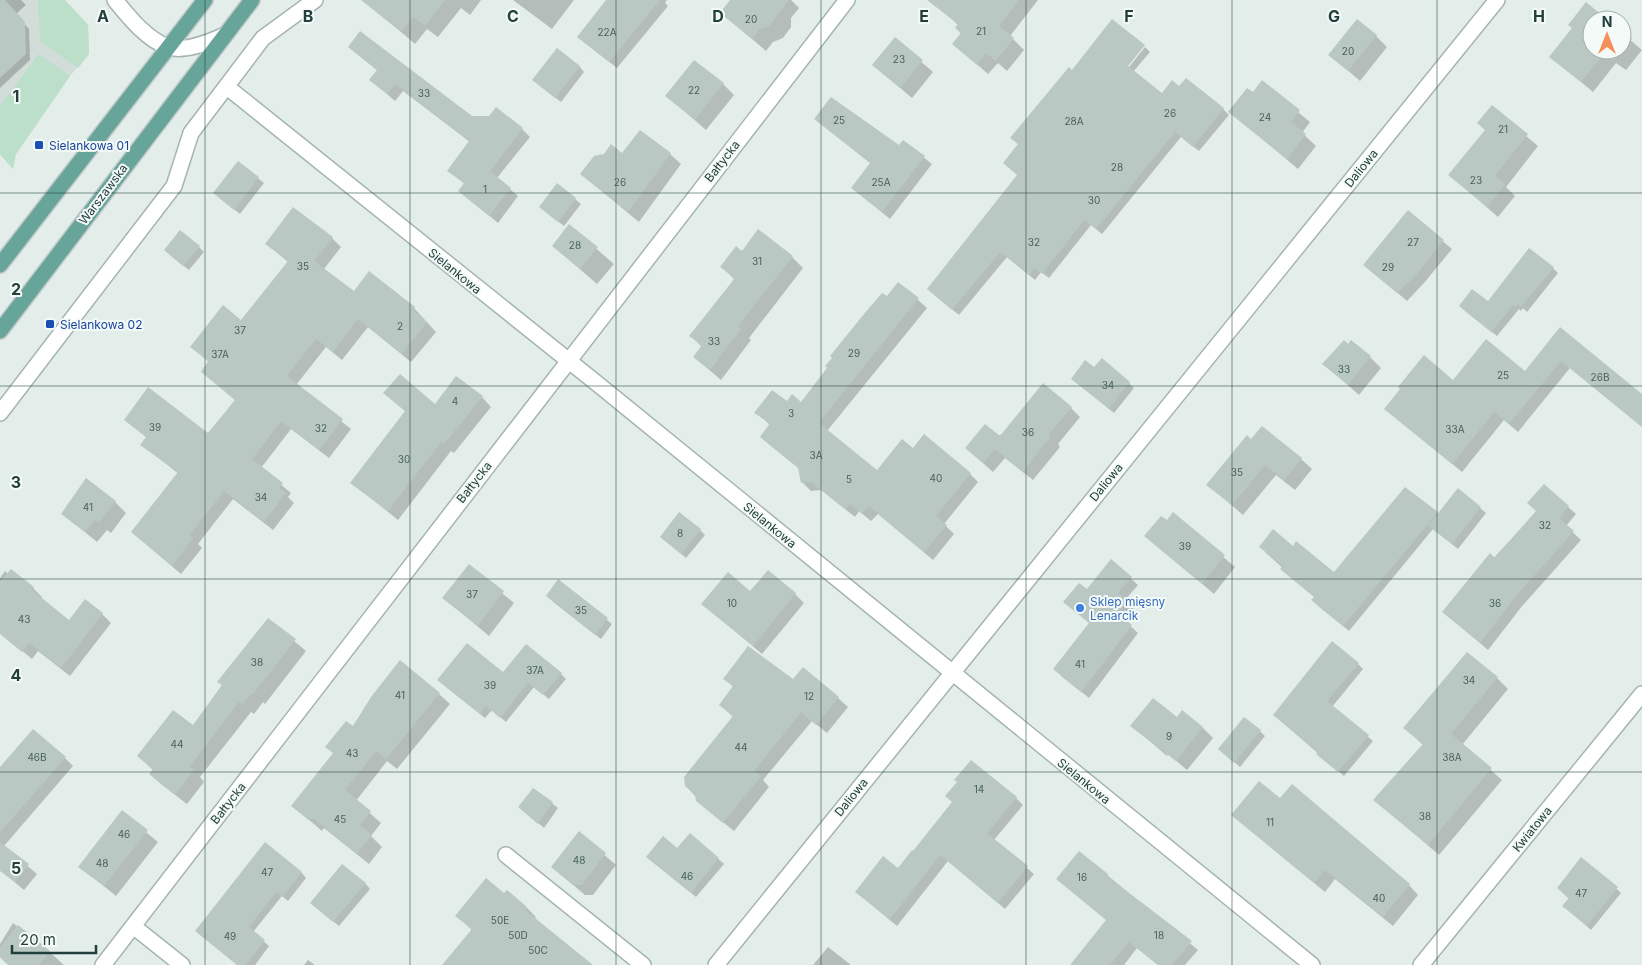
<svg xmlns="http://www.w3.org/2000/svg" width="1642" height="965" font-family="Inter,sans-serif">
  <rect width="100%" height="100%" fill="#e3edea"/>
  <path fill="#d2ddd9" d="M0 0H65L88 25 89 54 70 76 16 154 13 169 0 154Z"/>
  <path fill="#bcdfc9" d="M38 0H65L88 25 89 54 78 68 40 41Z
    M39 54 70 76 16 154 13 169 0 154V106Z"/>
  <path fill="#0003" d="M0 0H21L26 5 16 14 29 29 30 60 0 88Z
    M379 0H481L470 15 461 8 438 37 427 29 415 44 373 8Z
    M513 0H574L552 29Z
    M608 0H667L665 3 668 6 617 68 578 37Z
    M731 0H791L799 8 791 18V27L783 38 773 42 766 51 722 13Z
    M952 0H1038L1010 36 1024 50 1007 71 998 63 988 74 965 54 958 25 943 11Z
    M1586 4 1606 20H1592V50H1622V33L1642 50 1626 70 1616 63 1593 92 1551 57 1574 28Z
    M1376 36 1387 47 1360 81 1330 55Z
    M895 39 933 72 912 98 885 75Z
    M349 47 471 117 522 129 530 137 497 178 518 196 498 223 460 191 465 184 449 171 470 142 403 91 395 101 371 80 378 71Z
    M1145 47 1150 52 1133 72 1162 95 1179 88 1223 109 1229 115 1199 151 1181 137 1102 234 1091 225 1049 278 1041 272 1035 280 1007 257 959 315 935 295 1018 175 1072 71 1125 72Z
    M579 66 584 72 561 102 533 80Z
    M1262 82 1310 122 1302 133 1316 146 1298 169 1230 112 1253 94Z
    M723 84 734 95 706 130 667 96Z
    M1492 107 1538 146 1506 187 1515 196 1498 217 1450 175 1486 130Z
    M904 142 932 164 890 219 852 188Z
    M623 154H670L681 164 639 222 581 174Z
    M238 162 264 183 240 214 220 198Z
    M558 185 581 204 564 226 540 207Z
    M1408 212 1452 249 1424 283 1407 301 1374 273Z
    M570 226 614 264 597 284 553 246Z
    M332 238 341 247 324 269 354 292 369 273 414 308 436 332 411 362 368 327 342 360 326 347 296 385 351 429 329 458 291 429 261 468 291 493 288 497 294 503 273 530 233 499 198 544 202 548 181 574 132 532 179 474 142 445 147 438 125 419 209 434 236 401 202 371 209 362 192 347 241 322 288 262 266 243Z
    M199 247 204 252 189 270 170 255Z
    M742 253 792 257 803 268 749 338 751 340 721 380 694 357 702 347 691 336 735 280 722 267Z
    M1553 268 1558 273 1527 312 1523 308 1521 311 1519 309 1497 336 1465 311 1488 303Z
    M899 283 927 308 827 431 877 471 913 449 970 474 978 482 944 524 954 534 933 560 878 514 871 521 859 511 855 517 821 490 811 491 802 482 800 469 770 425 756 412 787 403H801Z
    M1560 329 1642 396V427L1570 368 1518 432 1504 420 1462 472 1395 417 1453 381 1526 372Z
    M1370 357 1381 368 1359 395 1324 364Z
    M1094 369 1129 383 1134 388 1114 413 1078 384Z
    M385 393 435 406 482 397 491 407 454 453 451 451 398 520 352 483 406 412Z
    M1071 408 1080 417 1058 444 1060 447 1033 480 1005 458 993 472 966 448Z
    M1252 440 1301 459 1312 469 1295 490 1276 475 1243 515 1208 485Z
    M1544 486 1576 514 1566 526 1581 540 1523 605 1488 650 1444 612 1537 511Z
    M1459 490 1486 513 1458 549 1433 529 1349 631 1317 605 1315 597 1265 552 1294 548 1335 573 1437 513 1439 515Z
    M115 502 126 513 111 533 107 530 97 542 63 514Z
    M1173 514 1235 567 1214 594 1146 536 1167 522Z
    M700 530 705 535 686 558 667 542Z
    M1111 561 1138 585 1125 600 1134 609 1124 620 1138 633 1089 698 1061 676 1090 623 1087 590Z
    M469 566 514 603 489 636 444 598Z
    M11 570 33 588 42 597 41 599 69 622 102 614 111 623 70 676 38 651 32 659 3 635 0 630V578L5 571 8 574Z
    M558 581 612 624 601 639 552 601Z
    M750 593 795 594 804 603 762 654 703 604Z
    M268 619 306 651 265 704 263 702 254 714 251 712 200 777 204 782 187 804 161 784 151 774 153 770 138 756 193 727Z
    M1358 664 1363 669 1332 707 1373 741 1344 776 1274 715Z
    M503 674H561L566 679 549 699 534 687 506 722 492 710 485 718 444 685Z
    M725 678 793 680 838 698 848 707 827 733 812 721 763 780 769 787 734 831 708 810 686 786 733 717 721 705 734 688Z
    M1497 678 1508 689 1462 745 1502 780 1439 855 1375 800 1423 745 1405 728Z
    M439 694 450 704 397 769 387 761 356 801 381 823 371 836 382 847 369 864 324 828 322 831 293 806 353 728Z
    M1177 718 1202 727 1213 738 1187 770 1168 754 1167 756 1132 726Z
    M1260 731 1265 736 1240 767 1225 754Z
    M65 758 73 766 4 846 37 874 24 890 0 870V770Z
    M958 782 1016 798 1023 805 994 840 1034 874 1005 909 948 861 897 926 856 892 898 869 913 853 953 803Z
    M534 789 558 808 544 828 525 812Z
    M1281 800 1409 885 1418 895 1393 926 1335 879 1325 892 1232 815Z
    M122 812 158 842 116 896 80 867Z
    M579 833 616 865 593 895H585L552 867Z
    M690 834 724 864 696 897 653 862 677 849Z
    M301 872 306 878 288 901 282 896 253 932 269 946 255 965H238L202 936Z
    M1107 875 1198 950 1185 965H1158L1137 948 1124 965H1072L1107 920 1058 879Z
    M365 883 370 889 339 926 317 908Z
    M1610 883 1621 893 1591 930 1564 906 1569 899 1558 888Z
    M527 908 536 917 534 919 591 965H444L472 930 457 916Z
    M13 923 53 955 64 965H9L6 963 0 957V944Z
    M828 947 851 965H813Z
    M308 960 315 965H304Z"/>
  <path fill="#b9c8c3" d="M0 0H5L25 22 26 54 0 78Z
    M361 0H445L425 26 413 17 401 32Z
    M606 0H660L609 62 577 37Z
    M730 0H789L769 26 760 29 752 39 720 13Z
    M927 0H1019L999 26 1014 38 996 61 986 53 977 65 952 44 961 33 955 28 958 24Z
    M1586 2 1608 20H1592V50H1622V31L1632 39 1614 60 1605 53 1581 82 1549 57 1572 28 1568 25Z
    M1112 19 1145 45 1128 66 1162 93 1172 80 1179 86 1186 78 1224 108 1193 147 1175 132 1096 229 1084 220 1042 274 1035 268 1029 275 1000 252 952 310 927 289 1017 175 1003 163 1018 144 1010 138 1069 67 1072 70Z
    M1357 19 1377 35 1348 71 1328 55Z
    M360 31 472 116H489L496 107 523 128 490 171 511 188 489 216 458 191 464 183 447 171 469 141 395 84 387 94 369 80 377 70 348 47Z
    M895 37 923 60 900 88 872 65Z
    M557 48 580 66 555 98 532 80Z
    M694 60 724 83 695 120 665 96Z
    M1262 80 1300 110 1291 122 1306 134 1287 159 1228 112 1247 88 1253 92Z
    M831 97 899 145 903 140 925 156 882 212 851 188 870 163 814 119Z
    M1492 105 1528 134 1495 176 1505 184 1487 207 1448 175 1485 130 1477 123Z
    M640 130 671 153 628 212 580 174 594 156 604 154 611 144 622 153Z
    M238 161 259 177 234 210 213 193Z
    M557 183 576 198 558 222 539 207Z
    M293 207 333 237 314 261 354 291 369 271 415 307 413 310 427 322 402 354 358 319 333 352 316 339 287 376 343 419 319 450 281 421 252 459 283 483 279 488 286 493 264 522 224 491 190 535 193 538 172 566 131 532 178 472 140 445 146 437 124 420 148 387 208 433 235 400 201 372 208 361 190 347 223 305 241 320 288 261 265 244Z
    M1408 210 1444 240 1416 275 1397 293 1363 265Z
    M569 224 598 247 580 269 552 246Z
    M758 229 793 256 738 326 741 329 710 370 693 357 702 345 689 336 735 278 720 267 736 246 742 251Z
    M180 230 200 246 183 266 164 250Z
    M1529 248 1554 267 1521 307 1518 304 1516 307 1513 305 1491 332 1459 306 1472 289 1488 301Z
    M898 282 919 298 819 423 877 470 902 439 913 448 924 434 971 473 936 516 947 525 924 552 869 506 862 514 850 504 845 509 811 482 801 483 798 468 760 437 770 423 754 413 772 390 787 401 792 394 801 402 827 368 825 366 832 358 830 356 864 314 882 293 887 296Z
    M1560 327 1642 394V427L1561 361 1509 424 1494 412 1452 464 1384 409 1400 389 1398 387 1424 355 1453 380 1486 339 1525 371Z
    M1344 340 1348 344 1351 340 1371 356 1348 385 1322 364Z
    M1102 358 1130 382 1109 408 1071 379 1085 360 1094 367Z
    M400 374 435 404 456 376 483 396 444 444 441 442 388 511 350 483 405 411 383 393Z
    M1043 383 1072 407 1049 434 1051 436 1023 472 995 449 983 463 965 448 985 424 1000 436Z
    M1262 426 1302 458 1284 480 1265 465 1232 505 1206 485 1247 435 1251 439Z
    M86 478 116 501 99 523 95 520 85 532 61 514Z
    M1544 484 1569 506 1559 518 1574 531 1515 597 1480 643 1442 612 1490 553 1495 558 1536 511 1527 503Z
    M1405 487 1438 512 1343 626 1311 600 1314 597 1280 569 1283 566 1259 547 1273 529 1293 546 1296 541 1334 572Z
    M1458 488 1481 507 1452 544 1428 526Z
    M679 512 701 529 681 554 660 537Z
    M1173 512 1225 555 1202 584 1144 536 1161 516 1167 520Z
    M1111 559 1132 577 1118 593 1128 601 1117 613 1132 625 1081 692 1053 669 1089 623 1063 602 1079 583 1087 589Z
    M469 564 504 591 478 626 442 598Z
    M11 569 34 587 32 590 69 620 85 599 103 613 61 668 29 643 22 652 0 634V582Z
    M768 570 796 593 753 646 701 604 728 572 750 591Z
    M558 579 608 618 595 635 546 596Z
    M268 618 296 639 253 694 252 693 242 704 239 702 190 766 194 770 175 795 149 774 153 769 137 756 173 710 193 725 222 685 217 682Z
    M1332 641 1359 663 1327 701 1369 735 1338 772 1316 754 1318 752 1273 715Z
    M467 643 503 672 526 644 562 673 543 695 528 683 500 718 486 706 480 714 437 680Z
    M748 646 793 679 803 667 839 697 816 725 801 712 754 771 761 776 723 823 696 801 695 794 685 786 684 777 733 716 719 705 733 686 723 679Z
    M1467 652 1498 677 1451 734 1492 768 1428 845 1373 800 1423 744 1403 728Z
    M400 660 440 693 386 759 376 751 345 790 371 811 360 825 372 835 357 854 313 818 310 821 291 806 333 753 325 747 346 721 353 726 371 697Z
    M1153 698 1177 717 1182 710 1203 727 1176 761 1130 726Z
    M1244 717 1261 730 1234 763 1218 749Z
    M33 729 66 757 0 832V767Z
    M971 760 1017 797 987 833 1028 866 998 903 940 855 890 919 855 892 883 856 898 868 912 850 913 851 952 802 945 796 957 782 954 780Z
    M1259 781 1280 798 1292 784 1410 884 1383 917 1325 870 1314 883 1231 815Z
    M533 788 553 802 538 824 518 807Z
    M122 810 148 830 104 886 78 867Z
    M579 831 606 853 582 885H573L551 867Z
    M690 833 719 858 691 893 646 857 663 836 677 848Z
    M0 842 29 864 15 882 0 871Z
    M265 842 302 872 283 897 276 892 249 927 265 940 246 965H237L195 931Z
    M1079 851 1108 874 1107 876 1192 941 1172 965H1158L1129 942 1110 965H1070L1106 920 1056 879Z
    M1581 857 1618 887 1587 926 1562 906 1569 898 1557 888Z
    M342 864 366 883 333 922 310 903Z
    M486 878 504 893 507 890 527 907 525 910 593 965H442L472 929 455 916Z
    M18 925 50 951 39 965H10L0 957V947Z"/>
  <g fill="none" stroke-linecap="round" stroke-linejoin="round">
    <g stroke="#a5b5b2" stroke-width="18">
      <path id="minor" d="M115 0C128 16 147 40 168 47 184 52 210 42 225 35
        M227 87 594 381 1312 965
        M0 413 174 186 191 133 263 38 315 0
        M506 855 643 965
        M133 926 182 965
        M103 965 847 0
        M716 965 1497 0
        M1421 965 1642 694"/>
    </g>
    <g stroke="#c1c9c8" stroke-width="18">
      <path id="major" d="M0 265 205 0
        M0 331 252 0"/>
    </g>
    <use href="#minor" stroke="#fff" stroke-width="15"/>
    <use href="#major" stroke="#67a49a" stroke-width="15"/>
  </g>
  <path fill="none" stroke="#223f3b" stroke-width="1" stroke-opacity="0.55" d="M205 0V965M410 0V965M616 0V965M821 0V965M1026 0V965M1232 0V965M1437 0V965M0 193H1642M0 386H1642M0 579H1642M0 772H1642"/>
  <g fill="#1a4fb4" stroke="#f4faf7" stroke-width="2">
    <rect x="34" y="140" width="10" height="10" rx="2.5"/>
    <rect x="45" y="319" width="10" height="10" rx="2.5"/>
  </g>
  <circle fill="#3f7fe0" stroke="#f4faf7" stroke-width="2" cx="1080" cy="608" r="5"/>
  <g text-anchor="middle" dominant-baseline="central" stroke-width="4" stroke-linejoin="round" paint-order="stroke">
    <g font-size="10" fill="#48615d">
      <text x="751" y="19">20</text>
      <text x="981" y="31">21</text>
      <text x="607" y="32">22A</text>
      <text x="1348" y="51">20</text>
      <text x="899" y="59">23</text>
      <text x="694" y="90">22</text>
      <text x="424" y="93">33</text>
      <text x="1170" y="113">26</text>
      <text x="1265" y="117">24</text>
      <text x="839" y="120">25</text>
      <text x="1074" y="121">28A</text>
      <text x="1503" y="129">21</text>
      <text x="1117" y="167">28</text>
      <text x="1476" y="180">23</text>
      <text x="620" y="182">26</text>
      <text x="881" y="182">25A</text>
      <text x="485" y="189">1</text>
      <text x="1094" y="200">30</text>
      <text x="1034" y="242">32</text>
      <text x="1413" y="242">27</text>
      <text x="575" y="245">28</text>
      <text x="757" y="261">31</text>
      <text x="303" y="266">35</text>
      <text x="1388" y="267">29</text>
      <text x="400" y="326">2</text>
      <text x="240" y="330">37</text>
      <text x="714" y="341">33</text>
      <text x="854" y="353">29</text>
      <text x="220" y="354">37A</text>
      <text x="1344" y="369">33</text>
      <text x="1503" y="375">25</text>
      <text x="1600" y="377">26B</text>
      <text x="1108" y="385">34</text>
      <text x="455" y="401">4</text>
      <text x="791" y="413">3</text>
      <text x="155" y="427">39</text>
      <text x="321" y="428">32</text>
      <text x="1455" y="429">33A</text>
      <text x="1028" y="432">36</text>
      <text x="816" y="455">3A</text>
      <text x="404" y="459">30</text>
      <text x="1237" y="472">35</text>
      <text x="936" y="478">40</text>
      <text x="849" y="479">5</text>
      <text x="261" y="497">34</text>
      <text x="88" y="507">41</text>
      <text x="1545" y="525">32</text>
      <text x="680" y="533">8</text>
      <text x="1185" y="546">39</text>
      <text x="472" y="594">37</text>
      <text x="732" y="603">10</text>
      <text x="1495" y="603">36</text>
      <text x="581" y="610">35</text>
      <text x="24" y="619">43</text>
      <text x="257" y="662">38</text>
      <text x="1080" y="664">41</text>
      <text x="535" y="670">37A</text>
      <text x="1469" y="680">34</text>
      <text x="490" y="685">39</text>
      <text x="400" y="695">41</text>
      <text x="809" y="696">12</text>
      <text x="1169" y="736">9</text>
      <text x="177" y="744">44</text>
      <text x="741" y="747">44</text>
      <text x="352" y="753">43</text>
      <text x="37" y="757">46B</text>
      <text x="1452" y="757">38A</text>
      <text x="979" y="789">14</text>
      <text x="1425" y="816">38</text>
      <text x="340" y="819">45</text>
      <text x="1270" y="822">11</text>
      <text x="124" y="834">46</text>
      <text x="579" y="860">48</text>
      <text x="102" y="863">48</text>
      <text x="267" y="872">47</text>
      <text x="687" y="876">46</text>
      <text x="1082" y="877">16</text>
      <text x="1581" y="893">47</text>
      <text x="1379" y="898">40</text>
      <text x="500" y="920">50E</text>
      <text x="518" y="935">50D</text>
      <text x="1159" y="935">18</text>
      <text x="230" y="936">49</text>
      <text x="538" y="950">50C</text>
    </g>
    <g font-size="12" fill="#164399" stroke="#f4faf7" text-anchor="start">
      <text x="49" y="145">Sielankowa 01</text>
      <text x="60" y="324">Sielankowa 02</text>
    </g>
    <g font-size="12" fill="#223f3b" stroke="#f4faf7">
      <text transform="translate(722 161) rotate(-52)">Bałtycka</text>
      <text transform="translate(1361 168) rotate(-51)">Daliowa</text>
      <text transform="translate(103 194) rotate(-53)">Warszawska</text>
      <text transform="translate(455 271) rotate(39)">Sielankowa</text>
      <text transform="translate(474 482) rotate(-52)">Bałtycka</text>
      <text transform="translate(1106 482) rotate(-51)">Daliowa</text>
      <text transform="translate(770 525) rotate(39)">Sielankowa</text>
      <text transform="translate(1084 781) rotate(39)">Sielankowa</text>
      <text transform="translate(851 797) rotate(-51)">Daliowa</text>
      <text transform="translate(228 803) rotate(-52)">Bałtycka</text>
      <text transform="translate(1532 829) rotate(-51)">Kwiatowa</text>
    </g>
    <g font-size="12" fill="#366cbe" stroke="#f4faf7" text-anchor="start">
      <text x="1090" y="601">Sklep mięsny<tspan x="1090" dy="14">Lenarcik</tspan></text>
    </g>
  </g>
  <g font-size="16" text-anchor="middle" font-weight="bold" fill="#223f3b" stroke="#f4faf7" stroke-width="4" stroke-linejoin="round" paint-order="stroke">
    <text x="103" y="22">A</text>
    <text x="308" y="22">B</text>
    <text x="513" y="22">C</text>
    <text x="718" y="22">D</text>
    <text x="924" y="22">E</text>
    <text x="1129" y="22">F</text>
    <text x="1334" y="22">G</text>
    <text x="1539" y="22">H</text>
    <text x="16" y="102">1</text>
    <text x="16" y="295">2</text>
    <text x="16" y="488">3</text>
    <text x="16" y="681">4</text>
    <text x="16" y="874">5</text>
  </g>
  <g transform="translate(1607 35)"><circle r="24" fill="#f4faf7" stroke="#a0afac"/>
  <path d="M0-4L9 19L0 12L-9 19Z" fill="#f4905b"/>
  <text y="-8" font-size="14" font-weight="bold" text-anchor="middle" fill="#223f3b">N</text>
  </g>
  <path d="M12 945v8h84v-8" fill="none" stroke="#223f3b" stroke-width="2.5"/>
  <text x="20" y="945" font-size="15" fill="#223f3b" stroke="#f4faf7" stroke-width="4" paint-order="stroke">20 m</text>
</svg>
